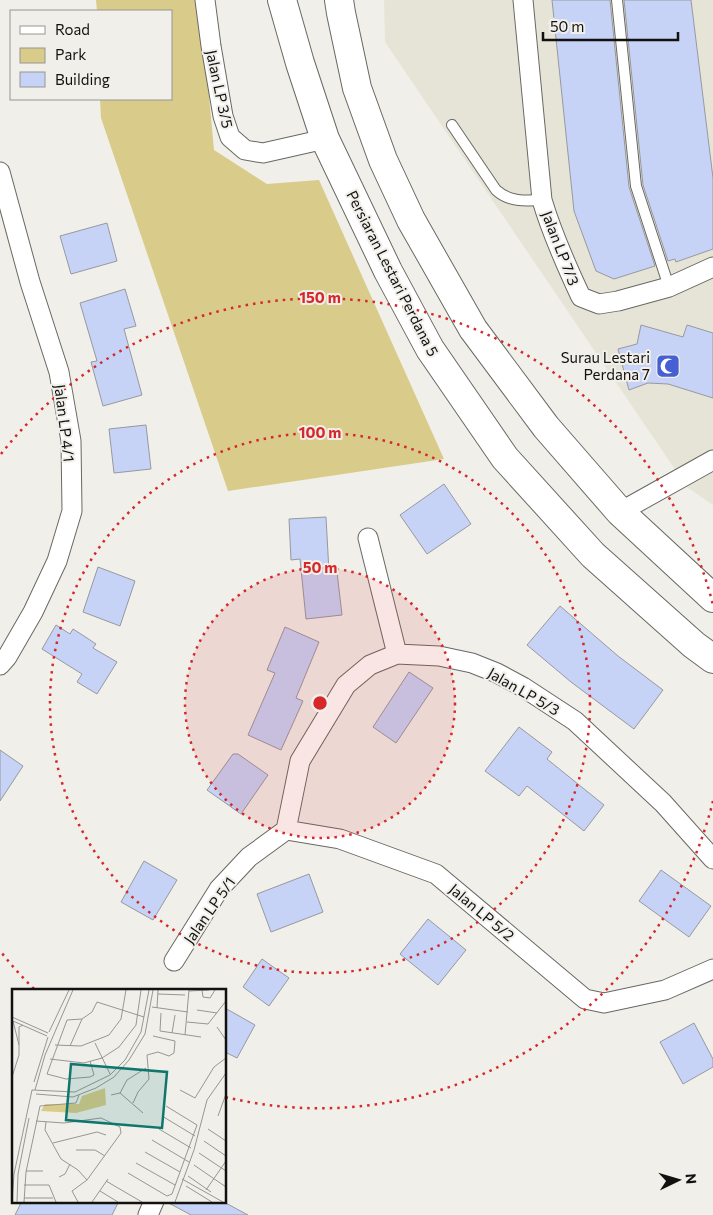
<svg xmlns="http://www.w3.org/2000/svg" width="713" height="1215" font-family="Commissioner,sans-serif">
  <rect width="100%" height="100%" fill="#f0efea"/>
  <path fill="#e6e4d7" d="M384 0H713V505L687 487 385 42Z"/>
  <path fill="#d9cb89" d="M96 0H200L214 150 267 184 319 180 444 459 228 491 101 118 100 99H171V11H97Z"/>
  <path fill="#c6d3f7" stroke="#97999e" d="M552 0H610L629 187 655 266 614 279 596 271 574 211Z
    M624 0H691L713 178V249L676 262 675 259 668 261 643 185Z
    M107 223 117 261 71 274 60 236Z
    M125 289 136 326 124 329 142 395 103 406 91 362 97 361 80 303Z
    M641 325 683 337 687 325 713 333V398L668 384 648 383 629 390 618 349 637 344Z
    M146 425 151 469 114 473 109 429Z
    M444 484 471 524 427 554 400 515Z
    M326 517 329 572H337L342 615 306 619 300 559 291 560 289 519Z
    M98 567 135 581 120 626 83 612Z
    M560 606 618 656 663 690 634 729 571 682 527 645Z
    M56 625 70 634 73 629 84 636 96 644 93 648 117 662 97 694 77 682 82 674 42 649Z
    M285 627 319 642 296 698 303 701 281 750 248 735 275 673 267 670Z
    M409 672 433 688 396 743 373 727Z
    M519 727 552 752 547 759 604 805 584 831 527 786 519 796 485 771Z
    M0 750 23 766 0 801Z
    M233 754H238L268 775 241 814 207 790Z
    M144 861 177 880 153 920 121 902Z
    M661 870 711 906 689 937 639 901Z
    M309 874 323 912 271 932 257 894Z
    M428 919 466 950 438 985 400 954Z
    M262 959 289 978 269 1006 243 987Z
    M225 1008 255 1025 237 1058 225 1052Z
    M694 1023 713 1059V1067L683 1084 660 1042Z
    M22 1201H119L112 1215H15Z
    M165 1201H222L248 1215H191Z"/>
  <g fill="none" stroke-linecap="round" stroke-linejoin="round">
    <g stroke="#696863" stroke-width="12">
      <path id="lane" d="M617 0 636 186 669 287
        M452 125 496 190C509 202 525 201 542 200"/>
    </g>
    <g stroke="#696863" stroke-width="21">
      <path id="street" d="M205 0 211 46 223 116 230 137 245 150 263 153 325 139
        M523 0 542 200C552 234 566 265 581 297L599 304 618 301 669 287 713 267
        M0 172 30 282 59 372 71 441 72 511 57 561 33 612 7 657 0 665
        M620 512 713 460
        M368 538 397 654 439 656 472 663 497 673 523 687 575 721 663 803 713 859
        M286 830 340 839 436 874 585 999 604 1003 665 990 713 969
        M174 961 219 889 249 857 286 830 300 761 346 685 370 665 397 654
        M148 1215 154 1201"/>
    </g>
    <g stroke="#696863" stroke-width="30">
      <path id="secondary" d="M282 0 300 63 325 139 388 271 430 349 505 458 593 555 694 645 713 659
        M339 0 341 13 357 88 383 160 411 220 473 329 546 427 620 512 713 598"/>
    </g>
    <use href="#lane" stroke="#fff" stroke-width="10"/>
    <use href="#street" stroke="#fff" stroke-width="19"/>
    <use href="#secondary" stroke="#fff" stroke-width="28"/>
  </g>
  <circle cx="320" cy="703" r="135" fill="#d62828" fill-opacity=".12"/>
  <g fill="none" stroke="#d62828" stroke-width="2.5" stroke-dasharray="2.5 5">
    <circle cx="320" cy="703" r="135"/>
    <circle cx="320" cy="703" r="270"/>
    <path d="M713 801A405 405 0 0 1 225 1097M34 989A405 405 0 0 1 1 952M1 454A405 405 0 0 1 713 605"/>
  </g>
  <defs>
    <g id="mosque-square" transform="scale(1.25)"><rect x="-9" y="-9" width="18" height="18" rx="4" fill="#4660d4" stroke="#f0efea"/><path d="M3.5-4.9A6 6 0 1 0 3.5 4.9A5 5 0 1 1 3.5-4.9Z" fill="#fff"/></g>
  </defs>
  <g fill-rule="evenodd">
    <use href="#mosque-square" x="668" y="366"/>
  </g>
  <g text-anchor="middle" dominant-baseline="central" stroke-width="4" stroke-linejoin="round" paint-order="stroke">
    <g font-size="15" fill="#121110" stroke="#f0efea">
      <text transform="translate(220 89) rotate(78)">Jalan LP 3/5</text>
      <text transform="translate(561 248) rotate(69)">Jalan LP 7/3</text>
      <text transform="translate(393 273) rotate(63)">Persiaran Lestari Perdana 5</text>
      <text transform="translate(65 423) rotate(83)">Jalan LP 4/1</text>
      <text transform="translate(524 691) rotate(30)">Jalan LP 5/3</text>
      <text transform="translate(209 910) rotate(-55)">Jalan LP 5/1</text>
      <text transform="translate(482 912) rotate(40)">Jalan LP 5/2</text>
    </g>
    <g font-size="15" fill="#121110" stroke="#f0efea" text-anchor="end">
      <text x="650" y="357">Surau Lestari<tspan x="650" dy="17">Perdana 7</tspan></text>
    </g>
  </g>
  <g transform="translate(12 989)">
    <rect width="214" height="214" fill="#f0efea"/>
    <path d="M93 99 94 116 64 124 29 122 33 115H67L70 107Z" fill="#d9cb89"/>
    <path fill="none" stroke="#979693" stroke-width="1" d="M190 1 191 8 198 9 203 1M177 2 197 1M146 5 173 6M140 18 176 23M145 19 146 1M185 21 205 24M149 24 148 42 189 48M0 28 36 44M1 32 7 56M1 32 35 47M175 33 196 35 214 12M205 38 214 51M37 43 57 1M160 44 163 26M173 46 177 1M83 54 98 85M43 56 69 57 97 46 109 30 114 1M58 57 70 30M38 70 72 74 90 69 107 58 124 36 129 1M78 72 82 86 78 88 54 90 35 85 55 31 70 30 80 23 85 13 132 28M0 88 7 66V38L11 36M22 93 36 48M23 101 33 66 61 1M168 101 183 109 202 78 214 69M108 104 131 124M24 105 61 108 84 99 102 88 117 71 133 45 141 1M99 106 108 104 115 91 134 79M121 114 126 103 137 90 135 66 146 63 157 67 162 64 163 52 141 47M150 127 183 147M206 127 214 105M24 132 52 134 89 129 108 138 109 144 75 191 60 202 66 213M34 133 33 141 49 170 66 181 75 191M147 140 179 159M196 140 214 152M140 151 177 173M192 152 214 167M41 154 85 143 94 146M64 161H83L93 167M133 163 168 183M187 164 214 182M124 174 163 196M182 176 214 198M14 182H31M116 184 155 207 160 205 185 136 154 117M176 187 199 203M47 188 53 185 58 175M170 190 211 213M94 192 130 213M12 196H37L44 213M174 197 200 213M194 201 214 172M88 202 106 213M12 209H41M0 213 2 185 20 101 63 103 98 86 113 71 129 43 137 1M5 213 6 185 17 129M12 213 14 183 28 117 64 114 67 106M80 213 96 190M163 213 182 161 195 111 214 84"/>
    <path fill="#0f766e" fill-opacity="0.15" stroke="#0f766e" stroke-width="2.5" d="M59 75 155 83 150 139 54 131Z"/>
    <rect width="214" height="214" fill="none" stroke="#121110" stroke-width="2.5"/>
  </g>
  <circle cx="320" cy="703" r="8" fill="#d62828" stroke="#f0efea" stroke-width="2.5"/>
  <g font-size="15" text-anchor="middle" font-weight="bold" fill="#d62828" stroke="#f0efea" stroke-width="4" stroke-linejoin="round" paint-order="stroke">
    <text x="320" y="303">150 m</text>
    <text x="320" y="438">100 m</text>
    <text x="320" y="573">50 m</text>
  </g>
  <rect x="10" y="10" width="162" height="90" fill="#f0efea" stroke="#979693"/>
  <rect x="20" y="26" width="25" height="8" fill="#ffffff" stroke="#979693"/>
  <text x="55" y="35" font-size="15" fill="#121110">Road</text>
  <rect x="20" y="48" width="25" height="15" fill="#d9cb89" stroke="#979693"/>
  <text x="55" y="60" font-size="15" fill="#121110">Park</text>
  <rect x="20" y="72" width="25" height="15" fill="#c6d3f7" stroke="#979693"/>
  <text x="55" y="85" font-size="15" fill="#121110">Building</text>
  <g transform="translate(678 1180) rotate(85)" stroke="#f0efea" stroke-width="4" paint-order="stroke">
  <path d="M0-4L9 19L0 12L-9 19Z" fill="#121110"/>
  <text y="-8" font-size="14" font-weight="bold" text-anchor="middle" fill="#121110">N</text>
  </g>
  <path d="M543 32v8h135v-8" fill="none" stroke="#121110" stroke-width="2.5"/>
  <text x="550" y="32" font-size="15" fill="#121110" stroke="#f0efea" stroke-width="4" paint-order="stroke">50 m</text>
</svg>
